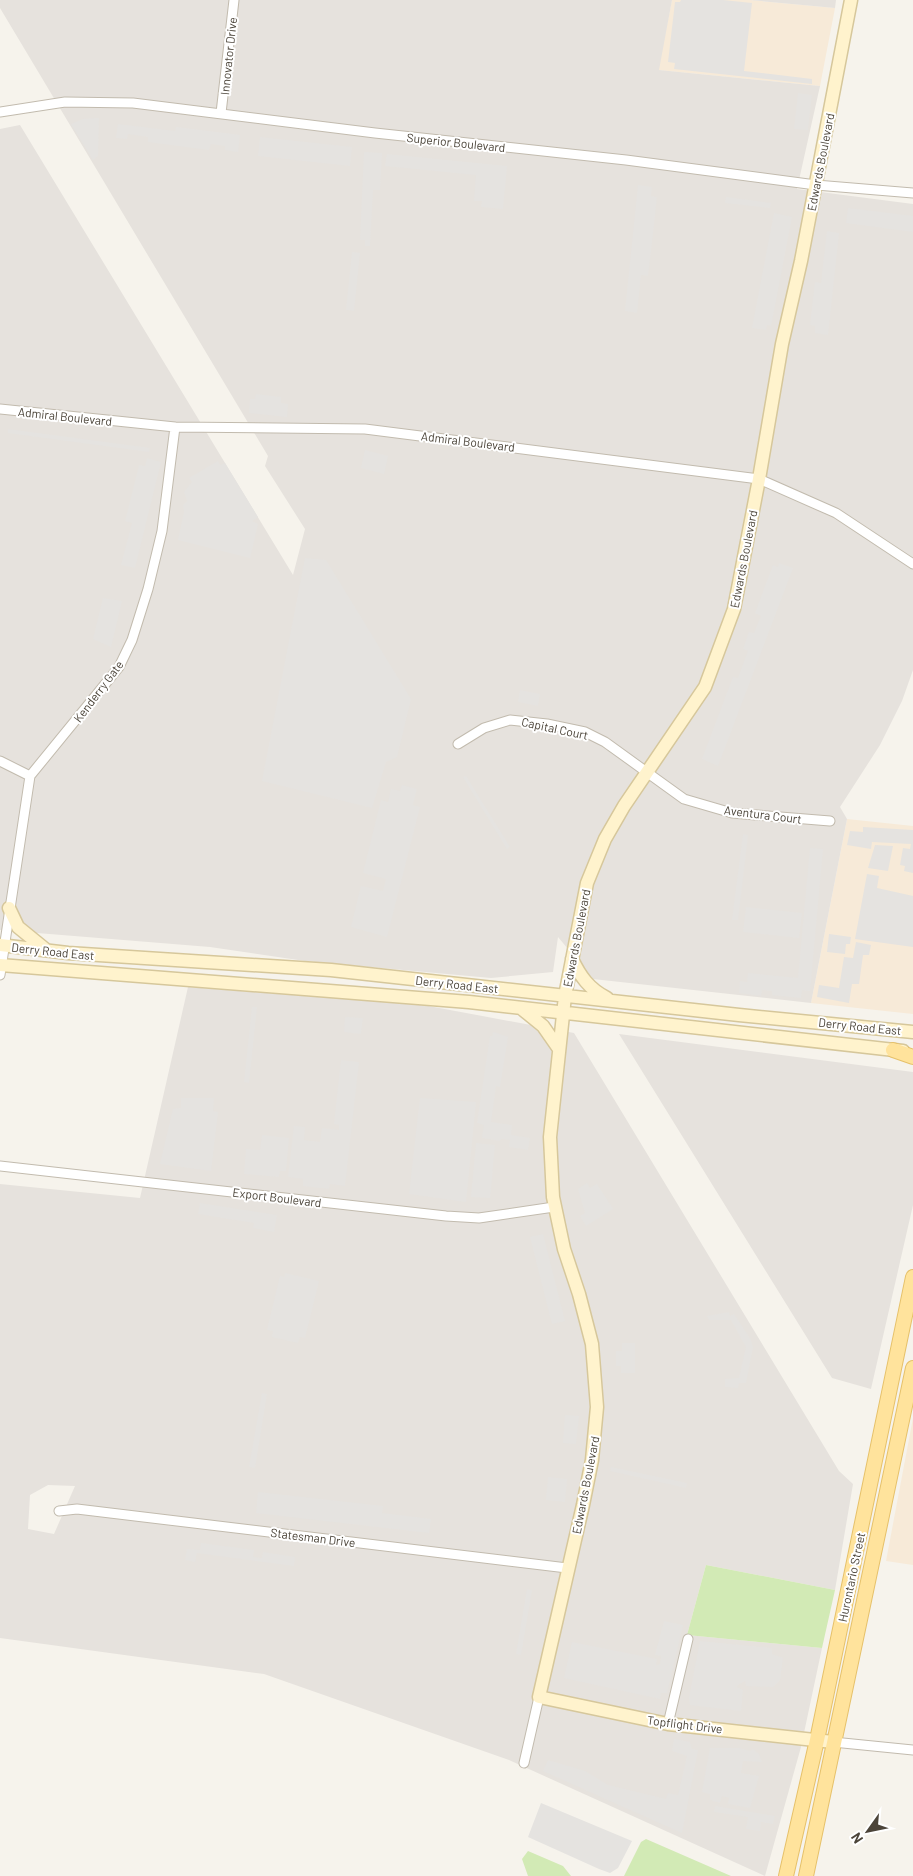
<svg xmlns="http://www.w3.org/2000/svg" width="913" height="1876" font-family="Barlow,sans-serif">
  <rect width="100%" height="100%" fill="#f6f3ec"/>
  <path fill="#f7ead8" d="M672 0H750L835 8 820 86 658 70Z
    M847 819 913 826V1014L811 1003Z
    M913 1418V1565L886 1561Z"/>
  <path fill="#e6e2dd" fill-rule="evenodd" d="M0 0H672L659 70 820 86 797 189 913 204V670L902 701 880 745 840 807 847 819 811 1003 593 979 558 937 553 972 491 978 305 961 210 947 0 930V129L20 125 293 575 305 529 265 466 268 456 0 8Z
    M750 0H836L835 8Z
    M188 987 423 1005 574 1033 839 1471 853 1484 835 1590 706 1565 687 1635 822 1648 801 1747 765 1876 509 1760 264 1674 0 1638V1184L140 1198ZM48 1485 75 1486 54 1534 28 1529 30 1495Z
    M619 1034 913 1072V1205L871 1389 832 1378Z"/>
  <path fill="#d2eab5" d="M706 1565 835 1590 822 1648 687 1635Z
    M646 1839 731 1876H624L641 1842Z
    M528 1851 563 1866 571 1876H528L522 1859Z"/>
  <path fill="#e5e3e0" d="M681 0H723L752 3 744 71 812 79V84L674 69 675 63 668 62 675 2H680Z
    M798 93 812 95 808 130 794 129Z
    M99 118 98 156 93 160 71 124 83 119Z
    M118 124 175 131 176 127 240 135 238 152 225 150V146L211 144 209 150 148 142V137L128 134 127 139 116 138Z
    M260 137 352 147 350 166 258 156Z
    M364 152 382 153 380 190H373L370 246H365V240H360Z
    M387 154 507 166 503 209 481 207 482 201H474L476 175 385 166Z
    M638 185 652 187 651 196 657 197 648 276 641 275 637 313 625 311Z
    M726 197 771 203 770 208 725 203Z
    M848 208 913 216V232L846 223Z
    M774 213 792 217 771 326 767 325 766 330 752 328Z
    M827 231 839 233 828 335 815 333V326L810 325 815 282 821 283Z
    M352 252 360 253 354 311 346 310Z
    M256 394 281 397V403L288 404 287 417 249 413 250 399H255Z
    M8 429 150 448 149 452 8 433Z
    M365 450 388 456 384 474 361 468Z
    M147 458 161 462 135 568 121 565 132 523 125 521 139 465 145 466Z
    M218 461 220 465 225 463 258 517 252 521 258 524 250 558 178 540 184 512 183 505 187 501 184 492 192 482 189 478Z
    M305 558 326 560 411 699 397 757 386 762 372 808 262 781Z
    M779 563 793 568 718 766 702 759 733 677 738 678 748 651 743 649 749 632 754 633 761 616 755 613 773 565 778 567Z
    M103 598 122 601 111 647 93 639Z
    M520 690 540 694 538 706 518 702Z
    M466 776 510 847 507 849 463 777Z
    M402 785 417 789 413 805 420 807 387 937 351 927 361 886 383 891 386 879 363 873 381 800 388 802 391 789 400 791Z
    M863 827 913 830V873L904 871 905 866 900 865 903 848 910 849 911 844 872 842 871 849 847 845 850 831 863 832Z
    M743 834 748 835 738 920H732Z
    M875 845 893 846 888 871 868 868Z
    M810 848 823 849 810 991 802 990 801 998 772 995V991L762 990 761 996 739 993 740 981 747 982 748 973 798 978Z
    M867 874 879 876 877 888 913 896V947L855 939Z
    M746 907 802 913 799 938 743 932Z
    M829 934 851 937 850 944H846L845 954 827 952Z
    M856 942 871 945 869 955H863L859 984H852L849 1003 817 997 819 985 839 988 844 957 853 958Z
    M252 1007H257L249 1083 244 1082Z
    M345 1017 363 1018 361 1034 344 1032Z
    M493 1032 508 1037 500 1087 496 1086 491 1122 512 1125 511 1135 530 1138 528 1150 509 1147 510 1140 501 1139 500 1141 482 1138 484 1125 477 1123 490 1036H492Z
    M341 1060 359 1062 345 1186 330 1184 329 1189 303 1186V1179L288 1177 294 1126 305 1127 304 1140 320 1142 322 1128 339 1130V1125L334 1124Z
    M181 1098H214L213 1111 218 1112 211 1171 160 1164 173 1109 181 1108Z
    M420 1098 476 1102 466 1202 409 1194Z
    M262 1135 289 1138 286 1171H280L279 1177 244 1174 246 1149 260 1150Z
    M476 1143 495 1145 490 1198 471 1197Z
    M587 1183 590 1188 597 1184 613 1209 586 1226 580 1216 585 1213 578 1189Z
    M200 1203 277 1215 274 1232 253 1228 254 1223 198 1214Z
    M543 1234 565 1321 552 1324 530 1237Z
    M285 1273 319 1281 305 1338 300 1337 298 1343 272 1337 273 1331 267 1330 280 1276 284 1277Z
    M729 1312 730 1316 734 1314 751 1340 753 1347 746 1383H739L738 1388 725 1387V1379L739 1378 746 1347 731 1320H709L707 1316Z
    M622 1343H635V1373H621V1366H616V1351H622Z
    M262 1393 267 1394 255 1468 249 1467Z
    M565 1415 579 1416 576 1444 563 1443Z
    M611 1467 687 1483 686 1488 610 1471Z
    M548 1477 567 1479 565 1502 546 1500Z
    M258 1492 383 1506 382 1513 431 1519 429 1533 256 1513Z
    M201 1543 254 1550 253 1557 262 1558 263 1552 295 1557 294 1566 197 1553 195 1562 185 1560 187 1549 200 1550Z
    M527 1589 532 1590 521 1655 516 1654Z
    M664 1621 683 1625 667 1693H661L660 1699 564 1678 572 1642 657 1659 656 1665 660 1664 661 1656 655 1655Z
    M700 1641 772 1648V1654L783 1658 780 1680 773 1687 746 1686 745 1681 738 1685 737 1687 743 1690 741 1711 690 1705 689 1698Z
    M674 1739 690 1742 692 1749 698 1750 682 1833 543 1771 548 1760 585 1771 608 1785 666 1799 668 1793 678 1795 687 1756 672 1751Z
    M710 1748H739L750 1751 753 1749 759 1754 762 1762 743 1761 741 1773 759 1776 750 1808 728 1804 729 1798 722 1796 720 1803 710 1800V1794L702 1792Z
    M541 1803 632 1841 618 1868 610 1873 599 1869 528 1837Z
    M715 1806 775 1816 773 1824 761 1822 760 1831 746 1829 748 1817 714 1812Z"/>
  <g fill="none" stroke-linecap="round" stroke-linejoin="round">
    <g stroke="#c2bbae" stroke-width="11">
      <path id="street" d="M0 112 65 102 133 103 375 133 626 160 816 185 913 193
        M221 113 234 0
        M0 409 175 427 365 429 759 479 836 513 913 564
        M458 744 484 728 510 720 547 724 585 732 605 742 684 799 732 813 830 821
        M0 761 30 776
        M0 975 30 776 119 667 132 640 148 589 162 531 175 427
        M0 1166 446 1216 479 1218 554 1207
        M59 1511 77 1509 567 1568
        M668 1724 688 1639
        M833 1742 913 1750
        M524 1763 539 1697"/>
    </g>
    <g stroke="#d6c79b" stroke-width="15">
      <path id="secondary" d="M9 908 18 927 45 949
        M0 945 68 953 331 970 739 1015 913 1032
        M572 959C580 976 589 989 607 998
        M0 965 469 1002 903 1051
        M522 1009 543 1026 559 1049
        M833 1742 668 1724 539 1697 583 1505 592 1460 597 1407 592 1344 579 1294 564 1249 553 1197 550 1137 565 996 587 883 605 839 624 806 705 687 734 609 759 479 782 344 801 261 851 0"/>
    </g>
    <g stroke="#e6c16a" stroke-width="16">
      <path id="primary" d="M893 1050 913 1057
        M786 1876 817 1740 913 1277
        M806 1876 913 1368"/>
    </g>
    <use href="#street" stroke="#fff" stroke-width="9"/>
    <use href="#secondary" stroke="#fff3cd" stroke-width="12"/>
    <use href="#primary" stroke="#ffe39c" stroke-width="14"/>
  </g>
  <g text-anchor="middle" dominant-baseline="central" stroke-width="4" stroke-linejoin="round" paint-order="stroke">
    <g font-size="12" fill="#4b4439" stroke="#fff">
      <text transform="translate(228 56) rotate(-84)">Innovator Drive</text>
      <text transform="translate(456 142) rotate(6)">Superior Boulevard</text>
      <text transform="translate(820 162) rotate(-79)">Edwards Boulevard</text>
      <text transform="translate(65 416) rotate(6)">Admiral Boulevard</text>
      <text transform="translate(468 441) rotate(7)">Admiral Boulevard</text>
      <text transform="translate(743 559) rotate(-79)">Edwards Boulevard</text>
      <text transform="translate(98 691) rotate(-53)">Kenderry Gate</text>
      <text transform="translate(555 728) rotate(12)">Capital Court</text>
      <text transform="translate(763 814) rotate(7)">Aventura Court</text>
      <text transform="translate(576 938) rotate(-79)">Edwards Boulevard</text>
      <text transform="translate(53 951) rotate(6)">Derry Road East</text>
      <text transform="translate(457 984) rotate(6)">Derry Road East</text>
      <text transform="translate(860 1026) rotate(6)">Derry Road East</text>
      <text transform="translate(277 1197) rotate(7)">Export Boulevard</text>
      <text transform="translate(585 1485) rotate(-79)">Edwards Boulevard</text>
      <text transform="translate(313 1537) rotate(7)">Statesman Drive</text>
      <text transform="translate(851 1577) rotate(-78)">Hurontario Street</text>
      <text transform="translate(685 1724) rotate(7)">Topflight Drive</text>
    </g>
  </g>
  <g transform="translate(868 1831) rotate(237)" stroke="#ffffff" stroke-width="4" paint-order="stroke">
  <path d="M0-4L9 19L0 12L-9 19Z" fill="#4b4439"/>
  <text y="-8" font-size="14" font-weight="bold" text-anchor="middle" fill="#4b4439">N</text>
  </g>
</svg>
